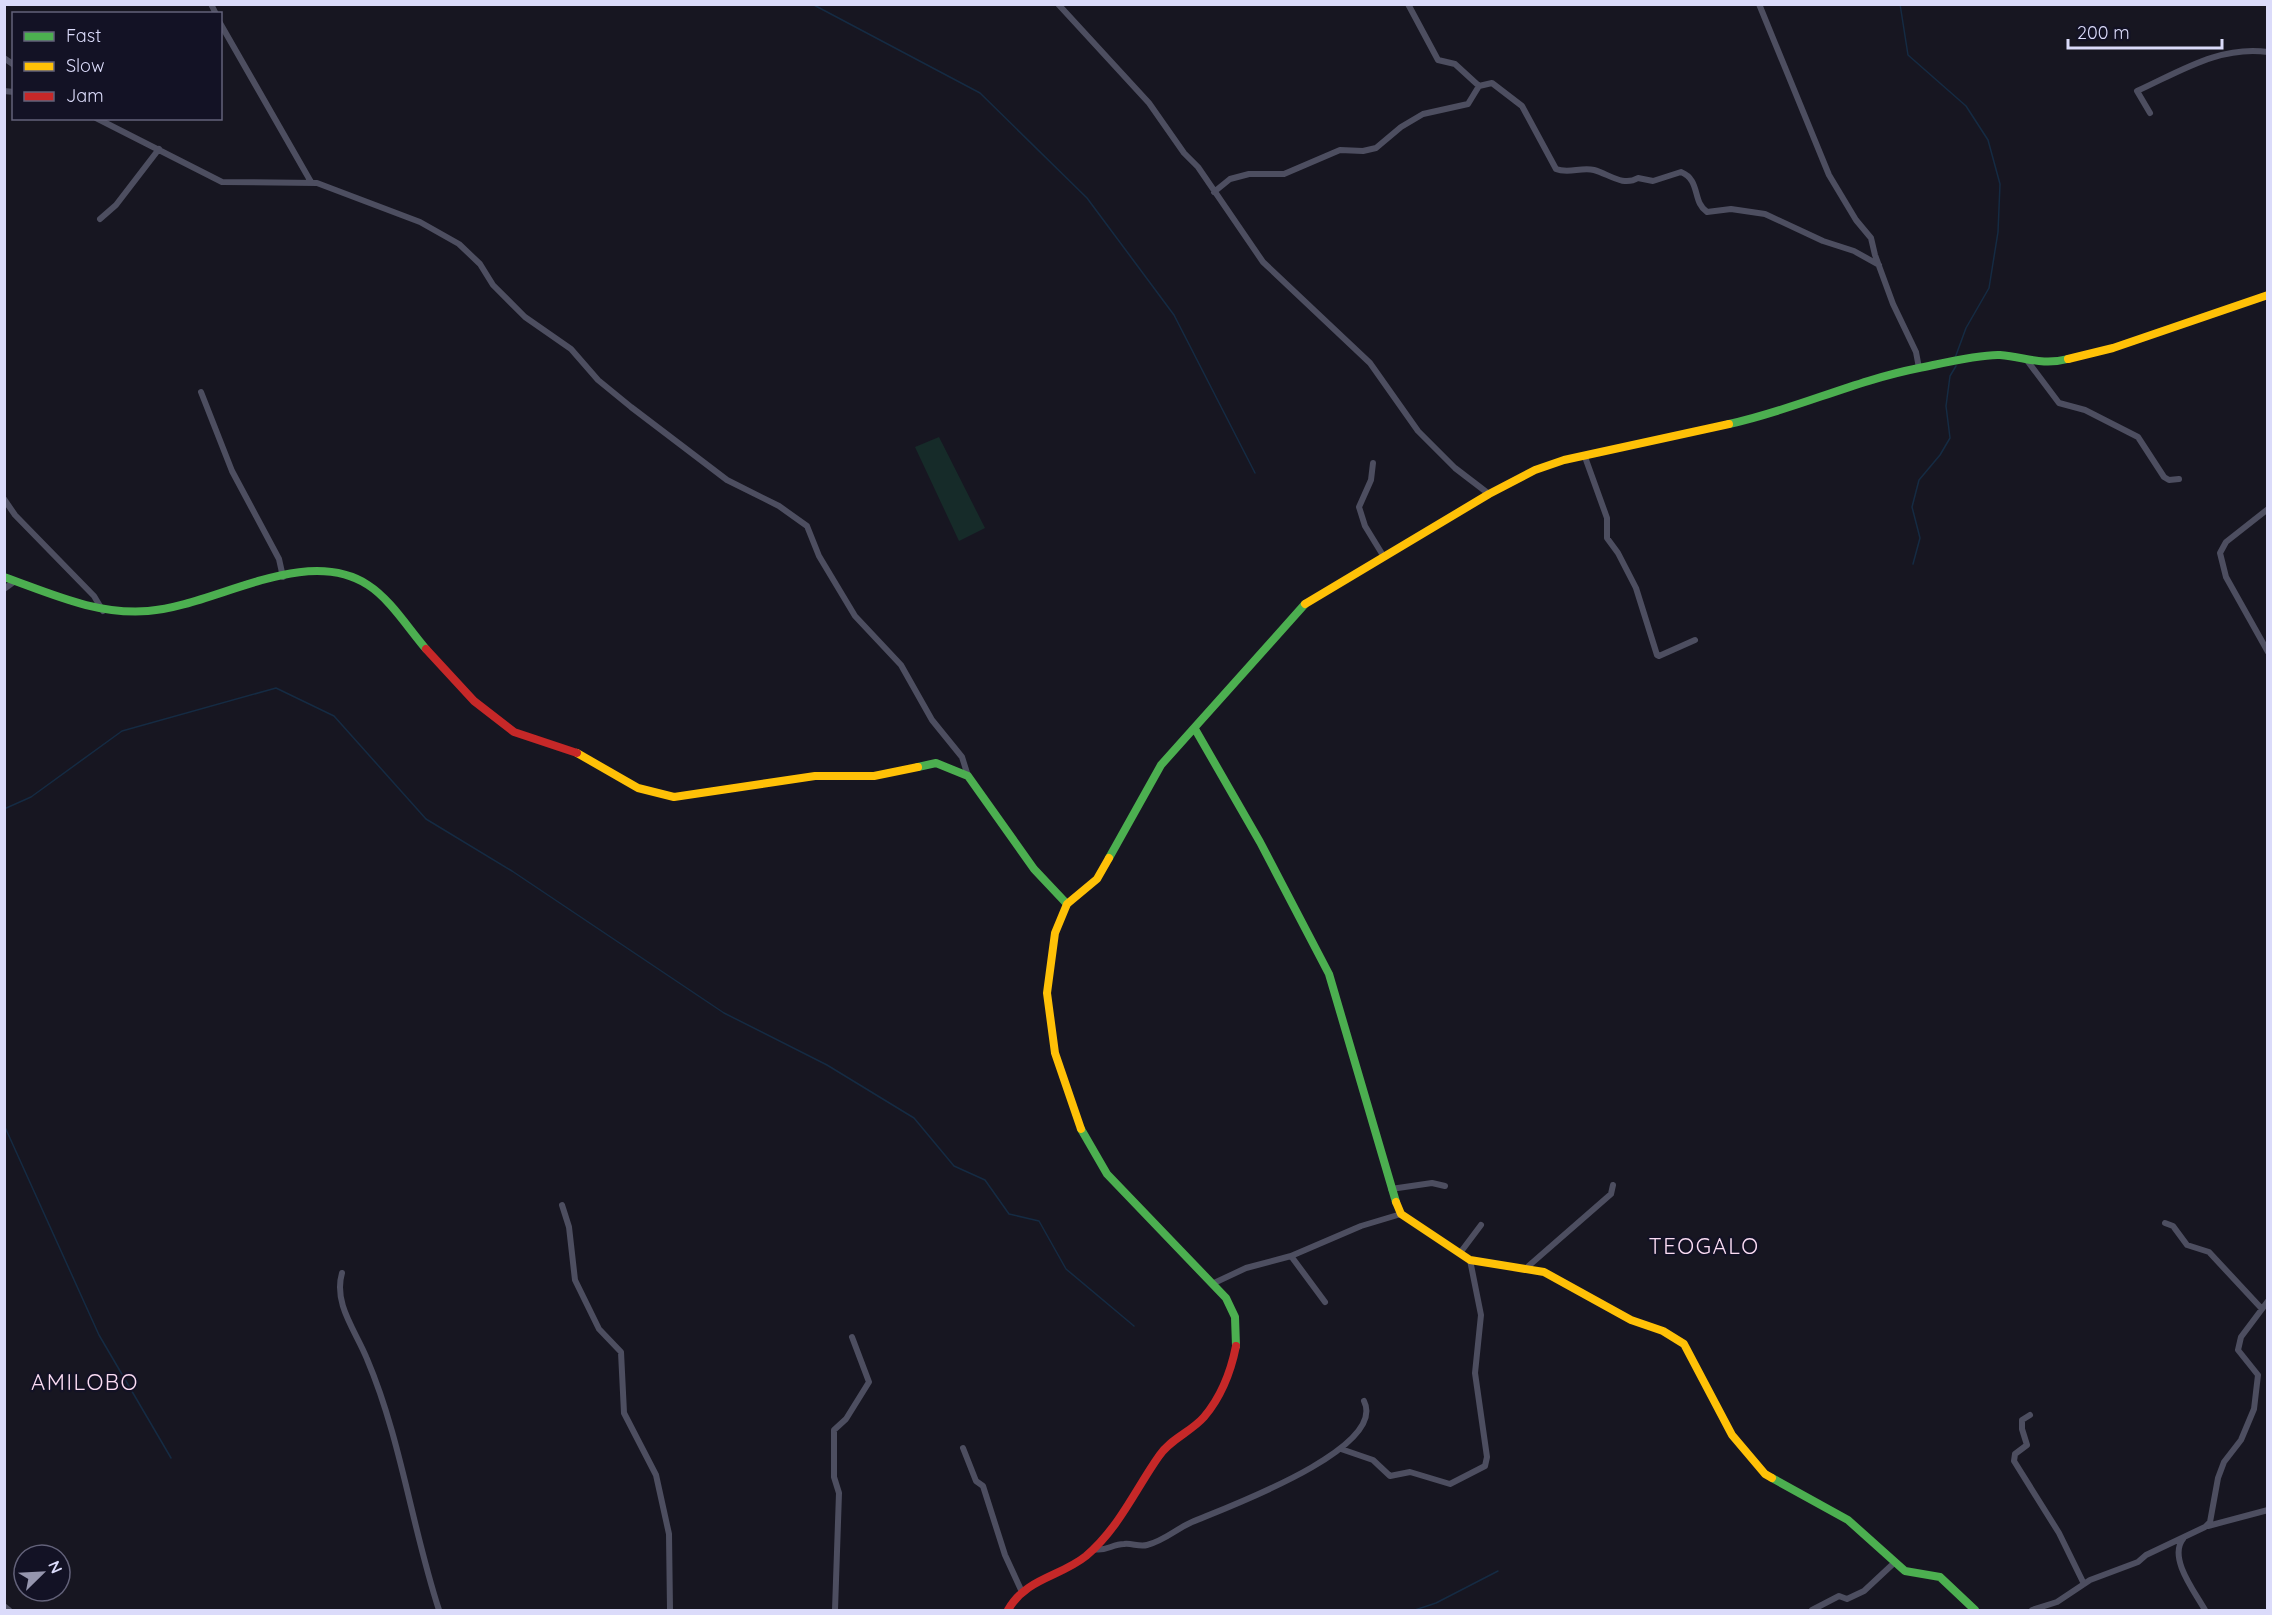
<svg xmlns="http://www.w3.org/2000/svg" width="2272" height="1615" font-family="Quicksand,sans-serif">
  <rect width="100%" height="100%" fill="#171621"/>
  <path fill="#162b29" d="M939 437 985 528 959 541 915 447Z"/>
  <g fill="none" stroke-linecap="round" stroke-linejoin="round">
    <path stroke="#152b43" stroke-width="1.5" d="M812 4 980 93 1087 198 1174 315 1255 473
      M1900 4 1908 55 1966 106 1988 140 2000 184 1998 232 1989 288 1966 328 1955 358
      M1913 564 1920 538 1912 507 1919 480 1940 455 1950 438 1946 406 1950 376 1956 366
      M4 809 31 797 122 731 276 688 334 716 426 819 512 871 724 1013 827 1065 914 1118 954 1166 985 1180 1009 1214 1039 1221 1066 1269 1134 1326
      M4 1125 99 1335 171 1458
      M1415 1610 1436 1603 1498 1571"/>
    <path stroke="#4d4e60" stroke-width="6" d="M211 4 216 14
      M1058 4 1149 103 1184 153 1198 167 1263 262 1370 363 1418 431 1455 468 1489 494
      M1408 4 1438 60 1455 64 1479 86
      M1759 4 1829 175 1856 220 1871 238 1875 255 1893 304 1916 352 1919 368
      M220 23 311 182
      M4 58 14 65
      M4 91 14 92
      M2150 113 2137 91C2179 72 2220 45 2268 52
      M96 118 222 182 317 183 420 222 459 244 480 264 493 285 525 317 571 349 598 380 631 407 727 480 779 506 807 526 819 556 855 616 901 665 932 720 962 757 968 776
      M1214 192 1230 179 1249 174H1284L1340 150 1363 151 1376 148 1401 127 1423 114 1468 104 1479 86 1492 83 1522 106 1556 169C1568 174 1581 167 1594 170 1609 174 1623 187 1638 178L1653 181 1681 172C1701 180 1692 202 1707 212L1731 209 1765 214 1823 241 1854 251 1879 265
      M100 219 116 205 159 149
      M2026 359 2059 403 2085 410 2138 437 2164 477 2169 480 2179 479
      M201 392 232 471 279 559 283 577
      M1585 457 1607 518V538L1618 553 1636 588 1657 655 1659 656 1695 640
      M1373 463 1371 480 1359 507 1365 526 1384 557
      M4 499 15 515 94 596 103 611
      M2268 509 2226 542 2220 553 2226 577 2268 652
      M4 589 15 581
      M1391 1189 1432 1183 1445 1186
      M562 1205 569 1227 575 1280 599 1329 621 1352 624 1413 656 1475 669 1534 670 1610
      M2165 1223 2173 1226 2187 1245 2209 1252 2262 1309
      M1460 1253 1481 1225
      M1291 1256 1325 1302
      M1525 1269 1611 1194 1613 1185
      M342 1273C333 1304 356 1331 367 1359 401 1439 412 1528 439 1610
      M1214 1283 1246 1268 1291 1256 1361 1226 1401 1214
      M2030 1415 2022 1420V1429L2027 1445 2015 1454 2014 1461 2059 1533 2084 1584
      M963 1448 976 1481 983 1486 1005 1555 1022 1592
      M1341 1449 1373 1460 1390 1476 1410 1472 1450 1484 1485 1466 1487 1457 1475 1373 1481 1315 1470 1260
      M2208 1526 2268 1510
      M2183 1539C2168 1558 2195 1592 2205 1610
      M1094 1549C1106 1552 1112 1544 1124 1544 1132 1543 1139 1547 1147 1545 1164 1541 1176 1529 1192 1522 1225 1508 1388 1449 1364 1401
      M4 1606 9 1610
      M835 1610 839 1493 834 1477V1430L846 1419 869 1382 852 1337
      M1812 1610 1839 1596 1847 1599 1864 1591 1894 1563
      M2032 1610 2057 1602 2090 1580 2138 1562 2146 1555 2205 1527 2210 1522 2218 1478 2224 1462 2241 1440 2254 1409 2258 1375 2238 1350 2241 1337 2268 1301"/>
    <path stroke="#4caf50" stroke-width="8" d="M1729 424C1794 410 1853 381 1919 368 1939 364 1980 354 2000 355 2026 357 2041 366 2068 359
      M4 577C52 594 96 615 148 611 215 606 305 544 368 585 390 599 408 628 426 649
      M1195 729 1260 842 1329 974 1396 1202
      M918 767 936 763 968 776 1034 869 1067 904
      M1109 858 1161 765 1305 604
      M1081 1129 1107 1174 1226 1298 1235 1317 1236 1346
      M1772 1478 1848 1520 1905 1571 1940 1577 1975 1610"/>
    <path stroke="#ffc107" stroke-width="8" d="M2068 359 2113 348 2268 295
      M1305 604 1489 494 1535 470 1564 460 1729 424
      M577 753 638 788 674 797 815 776H874L918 767
      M1081 1129 1055 1053 1047 993 1055 933 1067 904 1097 879 1109 858
      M1396 1202 1401 1214 1470 1260 1544 1272 1631 1320 1663 1331 1684 1344 1732 1435 1765 1474 1772 1478"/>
    <path stroke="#c62828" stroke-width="8" d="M426 649 474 701 514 732 577 753
      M1008 1610C1026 1578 1060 1577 1086 1556 1119 1528 1135 1490 1159 1456 1170 1439 1191 1432 1204 1417 1221 1397 1231 1371 1236 1346"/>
  </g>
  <g text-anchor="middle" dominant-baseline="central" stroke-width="4.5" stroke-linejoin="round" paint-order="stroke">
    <g font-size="22" letter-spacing="1.5" fill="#fbdcf3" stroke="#131225">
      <text x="1704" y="1246">TEOGALO</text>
      <text x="85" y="1382">AMILOBO</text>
    </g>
  </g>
  <rect width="2272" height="1615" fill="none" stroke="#dbdbfa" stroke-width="12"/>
  <rect x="12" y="12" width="210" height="108" fill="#131225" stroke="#63627a" stroke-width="1.5"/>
  <rect x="24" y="32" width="30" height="9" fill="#4caf50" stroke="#63627a" stroke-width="1.5"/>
  <text x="66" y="42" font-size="18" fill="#dbdbfa">Fast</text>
  <rect x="24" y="62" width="30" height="9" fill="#ffc107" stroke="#63627a" stroke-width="1.5"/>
  <text x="66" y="72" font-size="18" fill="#dbdbfa">Slow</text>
  <rect x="24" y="92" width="30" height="9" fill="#c62828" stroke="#63627a" stroke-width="1.5"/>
  <text x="66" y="102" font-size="18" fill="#dbdbfa">Jam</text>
  <g transform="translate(42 1573) rotate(66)"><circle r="28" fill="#131225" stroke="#63627a" stroke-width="1.5"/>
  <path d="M0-4.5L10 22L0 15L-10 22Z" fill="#9696ae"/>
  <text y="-9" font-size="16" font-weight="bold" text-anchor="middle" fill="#dbdbfa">N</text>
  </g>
  <path d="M2068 39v9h154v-9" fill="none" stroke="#dbdbfa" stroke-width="3"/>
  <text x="2077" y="39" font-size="18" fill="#dbdbfa" stroke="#131225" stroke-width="4.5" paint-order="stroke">200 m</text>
</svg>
